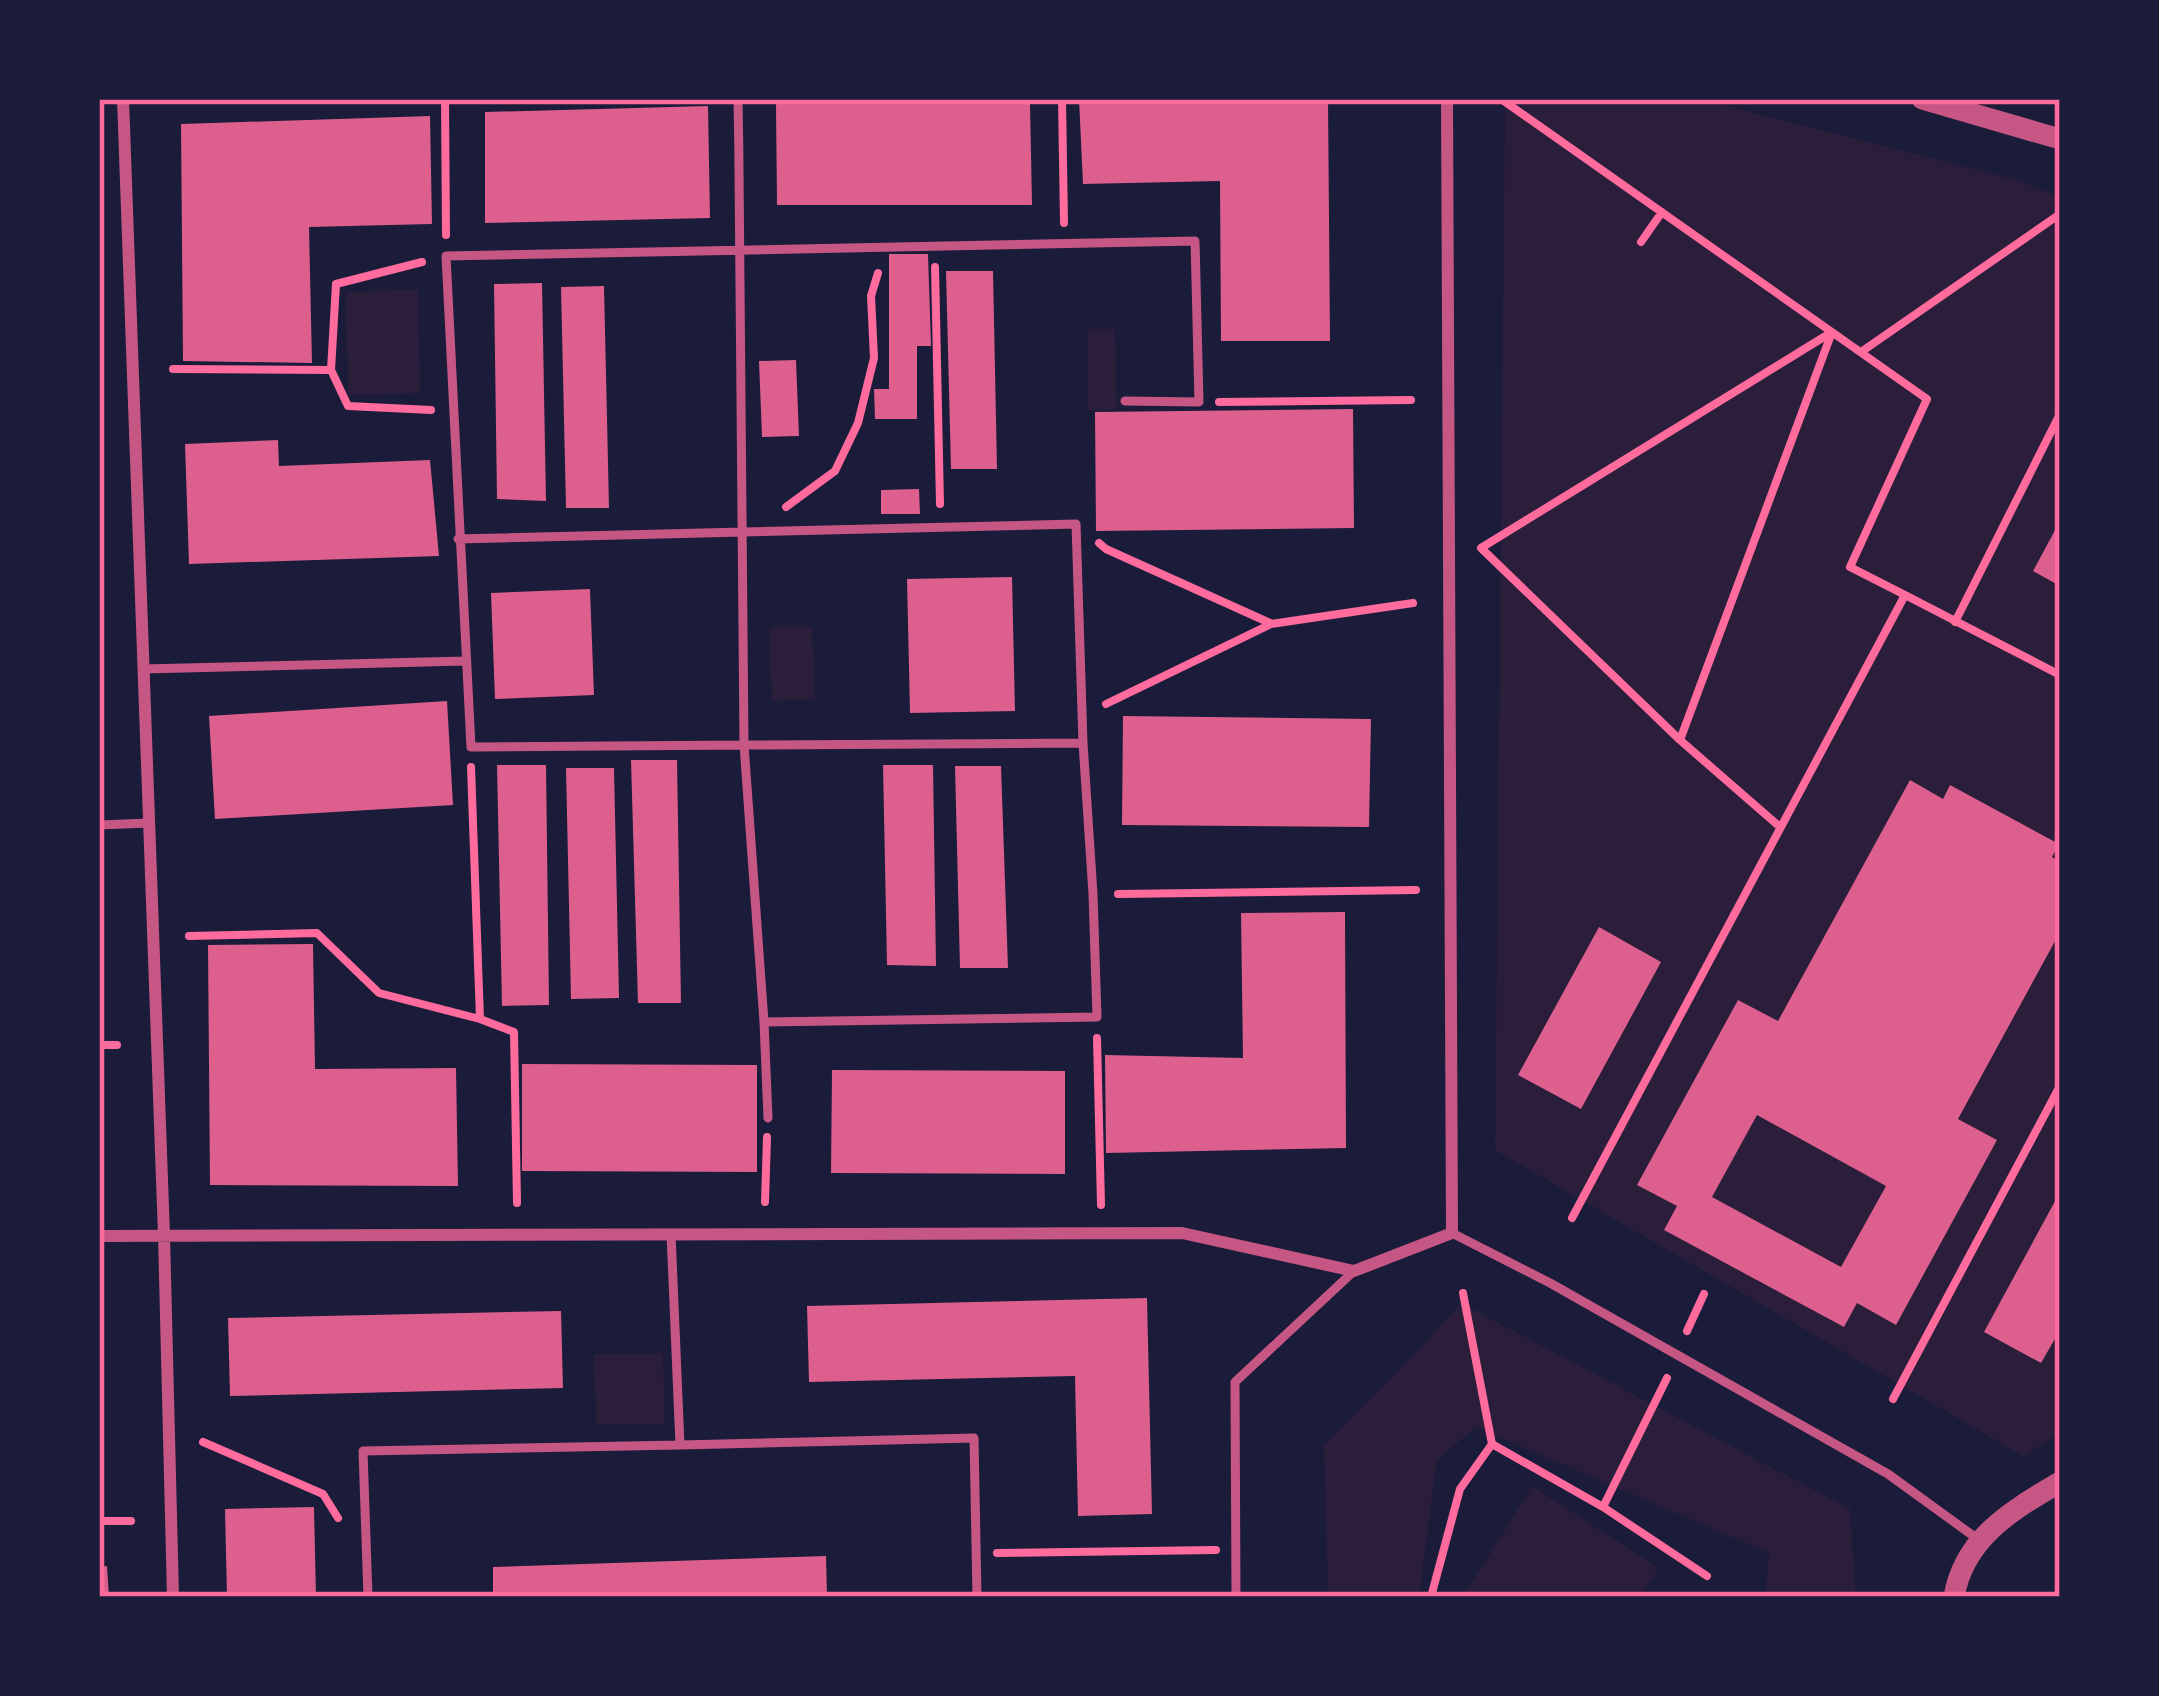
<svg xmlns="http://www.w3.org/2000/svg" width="2159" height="1696" font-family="'Work Sans',sans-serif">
  <rect width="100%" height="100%" fill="#1b1b3a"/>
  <path fill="#2a1e3b" d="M1505 99 1715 103 2020 181 2060 197V1434L2023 1456 1495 1150Z
    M418 290 420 393 348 395 346 292Z
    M1087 329H1115L1117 410H1088Z
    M769 627H812L815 700 772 701Z
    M1461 1303 1850 1509 1856 1597H1765L1769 1553 1476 1427 1437 1460 1419 1597H1328L1324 1446 1415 1354Z
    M663 1353 665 1424 596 1425 594 1354Z
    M1532 1486 1659 1568 1640 1597H1463Z"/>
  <path fill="#dd5f8e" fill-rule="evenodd" d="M1079 99H1328L1330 341H1221L1220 181 1083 184Z
    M1030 103 1032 205H777L776 104Z
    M708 106 710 218 485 223V112Z
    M430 116 432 224 309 227 312 363 183 361 181 124Z
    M889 254H928L931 346H917V419H875L874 389H889Z
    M946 271H993L997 469H951Z
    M542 283 546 501 497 499 494 284Z
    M604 286 609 508H566L561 287Z
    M796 360 799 436 762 437 759 361Z
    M1353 409 1354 528 1096 531 1095 412Z
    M278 440 279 466 430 460 439 556 189 564 185 444Z
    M919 489 920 514H881V490Z
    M2060 521V586L2033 571Z
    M1012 577 1015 711 910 713 907 579Z
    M590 589 594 695 495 699 491 593Z
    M447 701 453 805 215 819 209 716Z
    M1123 716 1371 719 1369 827 1122 825Z
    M631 760H677L681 1003H638Z
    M497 765H546L549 1005 502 1006Z
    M883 765H933L936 966 887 965Z
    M955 766H1001L1008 968H960Z
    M566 768H614L619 998 571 999Z
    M1910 780 1943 799 1950 785 2059 844 2052 857 2060 862V932L1958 1119 1997 1140 1896 1325 1857 1303 1844 1327 1664 1230 1677 1206 1637 1185 1738 1000 1778 1021ZM1757 1115 1886 1186 1841 1267 1712 1197Z
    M1345 912 1346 1148 1106 1153 1105 1055 1243 1058 1241 913Z
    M1599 927 1661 962 1581 1109 1518 1075Z
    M313 944 315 1069 456 1068 458 1186 210 1185 208 945Z
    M522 1064 757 1065V1172L522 1171Z
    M832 1070 1065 1071V1174L831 1173Z
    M2060 1192V1330L2041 1363 1984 1332Z
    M1147 1298 1152 1514 1078 1516 1075 1376 809 1382 807 1306Z
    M561 1311 563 1388 230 1396 228 1318Z
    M314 1507 316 1597H227L225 1509Z
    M826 1556 827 1597H493V1567Z
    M107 1566 109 1597H99V1567Z"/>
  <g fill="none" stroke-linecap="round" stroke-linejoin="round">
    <path stroke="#ff6b9d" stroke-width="8" d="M445 99 446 235
      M1062 99 1064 223
      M1501 99 1927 399 1850 567 1905 595 1572 1218
      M1641 242 1662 212
      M935 267 940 504
      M1861 352 2060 214
      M173 369 331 370 348 406 431 410
      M331 370 336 284 422 262
      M1219 402 1411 400
      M786 507 835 471 858 423 874 358 871 296 878 273
      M1099 543 1106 549 1270 623
      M1905 595 2060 675
      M1955 622 2060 414
      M1106 704 1271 624 1413 603
      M1680 740 1832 332 1481 548 1680 740 1780 827
      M471 767 480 1019 514 1032 517 1203
      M1118 894 1416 890
      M189 936 317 933 379 993 480 1019
      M1097 1038 1101 1205
      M99 1045H117
      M765 1202 767 1137
      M1687 1331 1704 1294
      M1893 1399 2060 1086
      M203 1442 323 1494 338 1518
      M1492 1444 1603 1507 1707 1576
      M1603 1507 1667 1378
      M99 1521H131
      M997 1553 1216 1550
      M1431 1597 1460 1489 1492 1444 1463 1293"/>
    <path stroke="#c65784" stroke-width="9" d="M738 99C742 314 740 529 744 745L1083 743 1093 894 1097 1017 764 1022 744 745 471 747 446 256C696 250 946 248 1195 241L1199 402 1125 401
      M458 539 1076 524 1083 743
      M143 669 466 661
      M99 825 149 823
      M764 1022 768 1118
      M1452 1233 1550 1283 1888 1474 1979 1540
      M671 1234 680 1445 974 1438 977 1597
      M368 1597 363 1451 680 1445
      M1236 1597 1235 1382 1354 1271"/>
    <path stroke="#c65784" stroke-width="12" d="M123 99 164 1235 173 1597
      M99 1236 1182 1233 1354 1271 1452 1233 1447 99"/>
    <path stroke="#c65784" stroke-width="21" d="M1922 99 2060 139
      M1954 1597C1964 1537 2013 1510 2060 1482"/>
  </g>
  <rect width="2159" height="1696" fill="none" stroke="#1b1b3a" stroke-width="204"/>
  <rect x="102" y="102" width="1955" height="1492" fill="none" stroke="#ff6b9d" stroke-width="4.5"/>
</svg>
